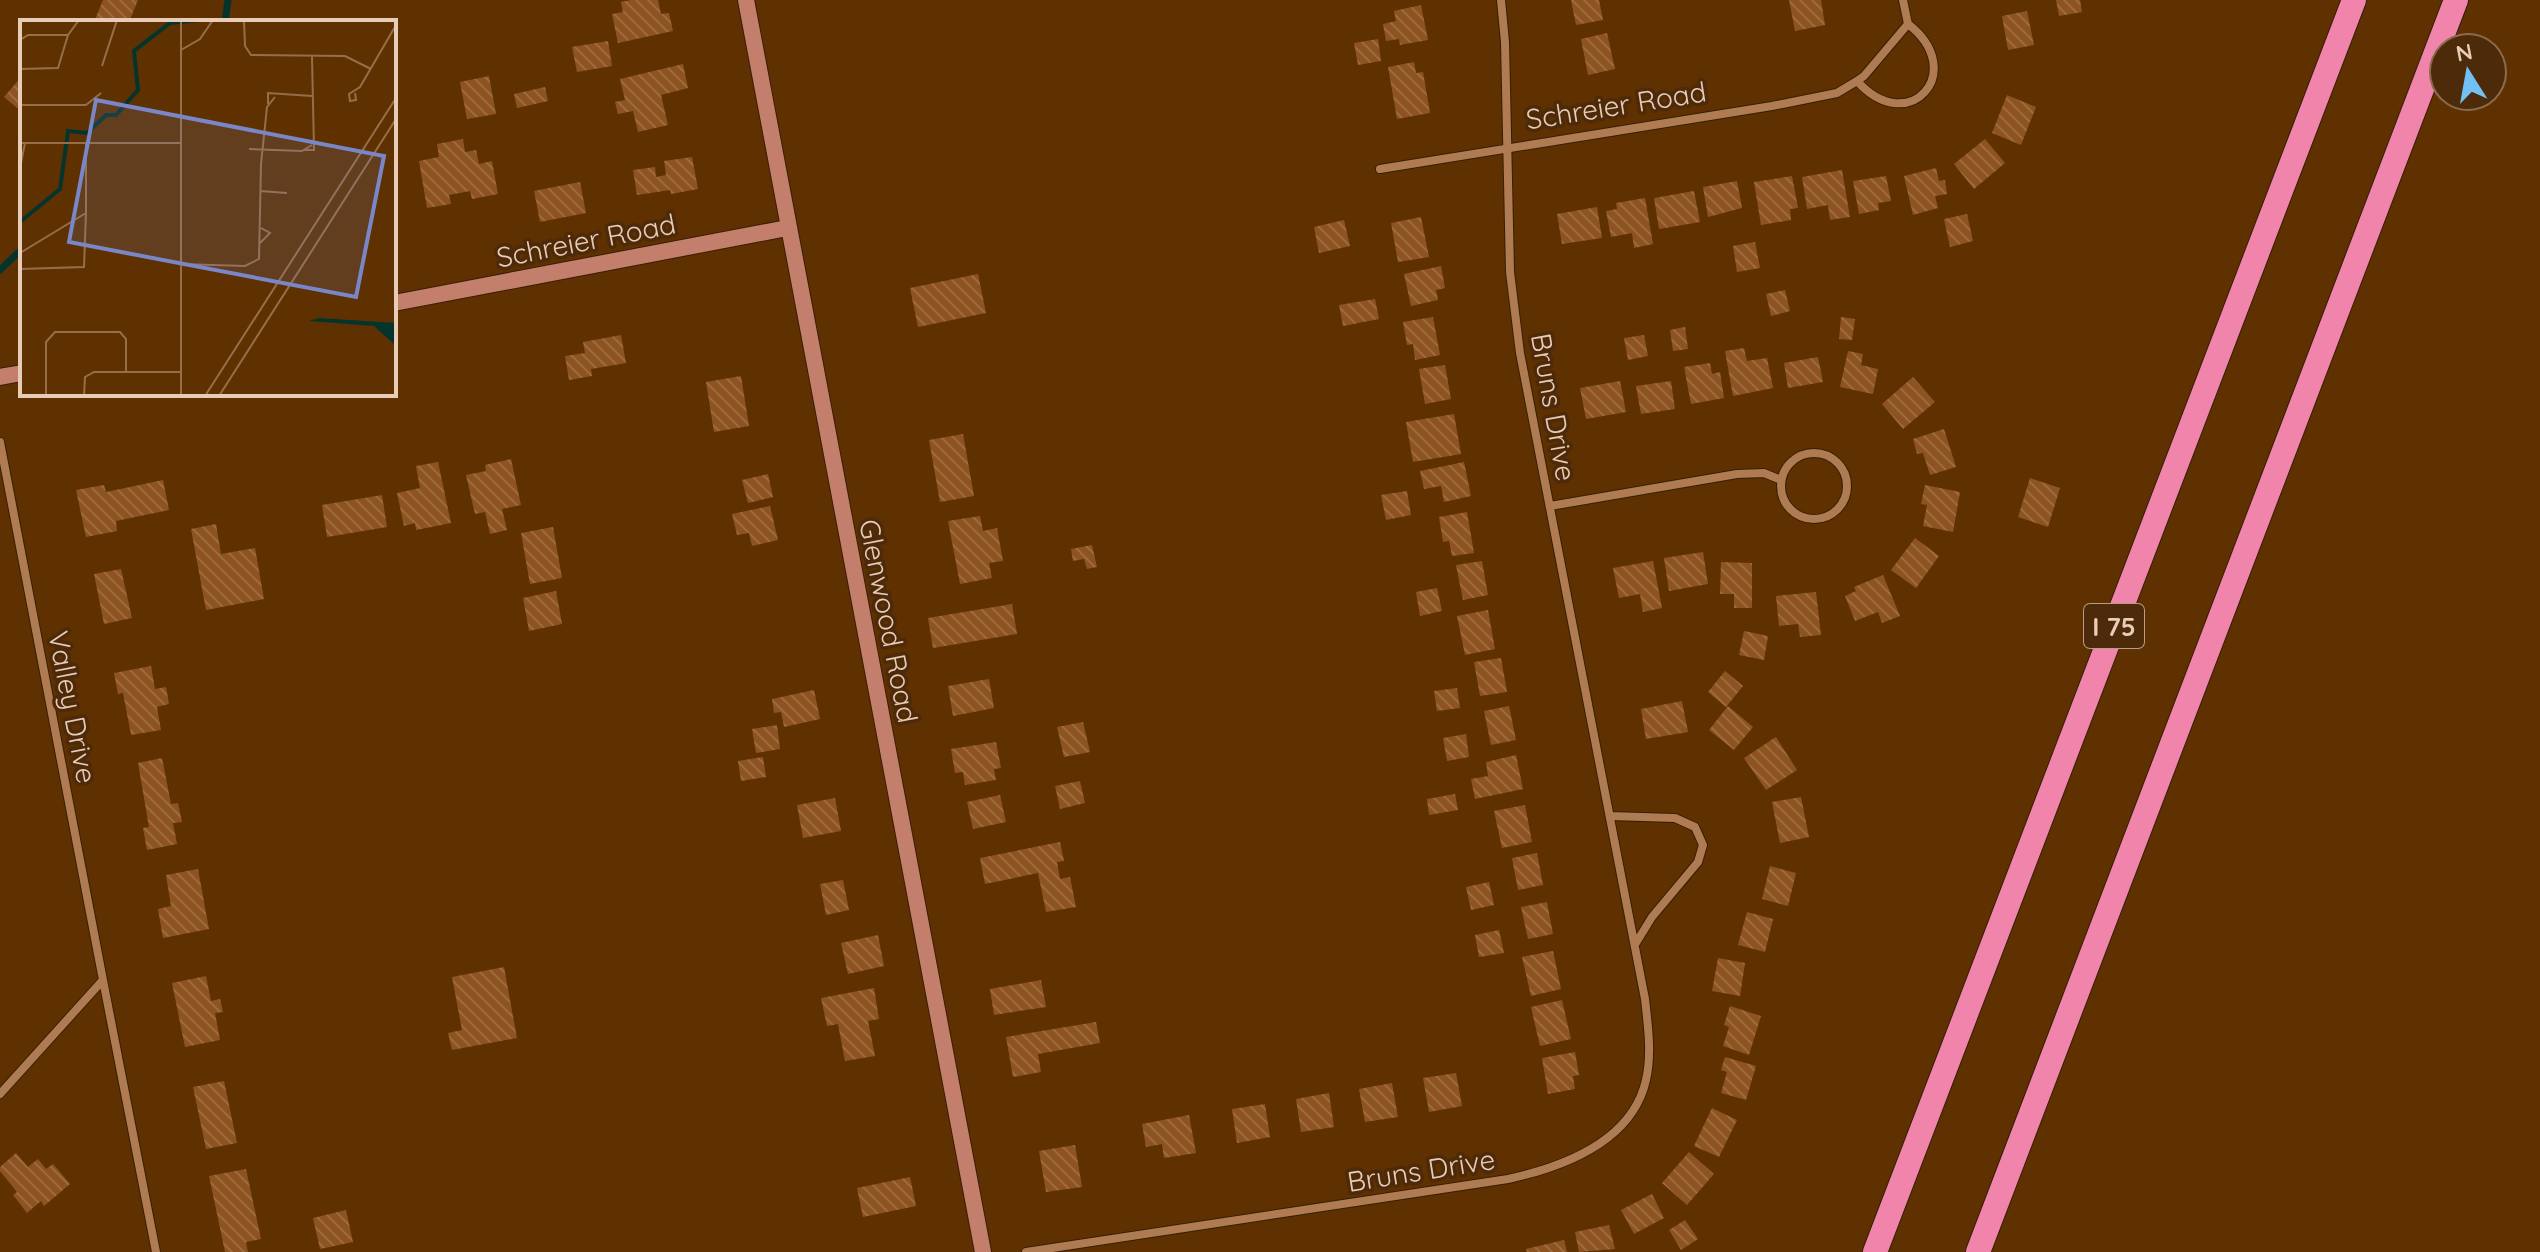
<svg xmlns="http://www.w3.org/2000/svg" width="2540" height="1252" font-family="Quicksand,sans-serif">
  <defs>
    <pattern id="building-back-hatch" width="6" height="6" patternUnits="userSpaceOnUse" patternTransform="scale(2)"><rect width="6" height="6" fill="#8d5320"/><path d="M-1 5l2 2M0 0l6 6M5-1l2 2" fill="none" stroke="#9d6b3e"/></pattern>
  </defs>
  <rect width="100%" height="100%" fill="#5f3101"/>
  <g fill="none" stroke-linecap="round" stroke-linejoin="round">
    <path stroke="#05342c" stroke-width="7" d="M225 22 228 0
      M0 270 22 249"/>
  </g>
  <path fill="url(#building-back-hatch)" d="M103 0H138L129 22H94Z
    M631 0H658L661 14 669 13 673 31 618 43 612 14 623 12 621 2Z
    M1571 0H1599L1603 20 1576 25Z
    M1789 0H1821L1825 25 1795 31Z
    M2056 0H2080L2082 12 2059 16Z
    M1421 5 1428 40 1400 45 1399 39 1386 41 1383 24 1396 21 1394 11Z
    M2027 11 2034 45 2008 50 2002 16Z
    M1607 33 1615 69 1588 75 1581 39Z
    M1378 39 1381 61 1358 65 1354 43Z
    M608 41 612 66 577 72 572 47Z
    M1414 62 1416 73 1423 72 1430 113 1397 119 1388 67Z
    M683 64 688 88 661 95 668 125 638 132 633 111 618 114 615 102 625 100 620 79Z
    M22 76V112L4 97Z
    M489 76 496 114 467 119 460 82Z
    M545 87 548 101 517 108 514 94Z
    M2007 95 2036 107 2021 145 1992 133Z
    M463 139 465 152 476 150 479 164 492 161 498 194 472 199 470 191 449 195 451 204 427 208 419 161 439 157 437 144Z
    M1985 139 2005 163 1974 189 1954 164Z
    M692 157 698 189 671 194 670 190 637 195 633 170 655 167 656 177 666 175 664 161Z
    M1936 168 1939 181 1945 180 1947 194 1935 196 1938 208 1913 215 1904 176Z
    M1842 170 1850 217 1830 220 1828 205 1807 209 1802 177Z
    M1792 176 1798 208 1790 209 1791 220 1761 225 1754 182Z
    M1886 176 1891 201 1878 203 1879 210 1859 214 1853 181Z
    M1737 181 1742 208 1708 217 1703 187Z
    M580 182 586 213 540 222 534 191Z
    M1694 191 1700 222 1659 229 1654 198Z
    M1645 198 1653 244 1634 248 1632 233 1611 237 1606 211 1617 209 1616 203Z
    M1597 207 1602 238 1562 244 1557 214Z
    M1967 214 1973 241 1950 247 1944 219Z
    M1421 217 1429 257 1398 262 1391 223Z
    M1344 220 1350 246 1319 253 1314 227Z
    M1755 242 1760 268 1737 272 1733 246Z
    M1441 266 1445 288 1436 290 1438 300 1411 306 1404 274Z
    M978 274 986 313 918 327 910 288Z
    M1785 290 1790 311 1771 316 1766 294Z
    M1375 299 1379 319 1343 326 1339 305Z
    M1433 317 1440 355 1415 360 1413 344 1407 345 1403 322Z
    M1841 317 1855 319 1852 340 1839 339Z
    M1685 327 1688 349 1673 351 1670 330Z
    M621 335 626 363 591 369 592 376 569 380 565 356 585 353 583 342Z
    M1644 335 1648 356 1628 360 1624 338Z
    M1744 348 1747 361 1767 358 1773 388 1733 396 1725 351Z
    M1848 351 1863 354 1861 365 1878 369 1873 394 1840 387Z
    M1818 357 1823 382 1788 388 1784 363Z
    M1710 363 1712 374 1720 372 1724 398 1691 404 1684 367Z
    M1445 365 1451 399 1425 404 1419 369Z
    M741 376 749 426 714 432 706 382Z
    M1913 377 1935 402 1903 429 1882 404Z
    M1620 381 1626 412 1586 419 1580 388Z
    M1671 381 1675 409 1641 414 1636 386Z
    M1454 414 1461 454 1413 462 1406 422Z
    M1944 429 1956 467 1930 475 1923 453 1917 454 1913 439Z
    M963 434 974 496 940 502 929 440Z
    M511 459 521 505 502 509 507 530 490 534 485 512 475 514 466 475 486 471 485 465Z
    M438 462 451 523 416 530 415 523 404 526 397 493 420 488 416 466Z
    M1464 462 1471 496 1444 502 1441 486 1424 489 1420 471Z
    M768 474 773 497 748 503 742 480Z
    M2030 478 2060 488 2048 527 2018 517Z
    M163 480 169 510 116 521 117 531 86 537 76 490 104 485 106 492Z
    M1925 485 1960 492 1953 532 1923 526 1927 505 1921 504Z
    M1407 491 1411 515 1386 520 1381 495Z
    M382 495 387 527 327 537 322 505Z
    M770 506 778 540 752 546 749 533 737 535 732 514Z
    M1467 512 1474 553 1452 556 1449 541 1443 542 1439 517Z
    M980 516 983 531 997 528 1003 561 989 563 992 578 960 584 948 521Z
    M216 524 221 554 255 548 264 599 206 610 191 529Z
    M553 527 562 578 530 584 521 533Z
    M1915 538 1939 556 1916 588 1891 570Z
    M1092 545 1097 567 1087 569 1084 559 1073 561 1071 549Z
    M1703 552 1708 584 1669 591 1664 558Z
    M1482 561 1488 595 1463 600 1456 565Z
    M1653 561 1662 608 1643 612 1640 594 1619 598 1613 568Z
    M1721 562 1752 563V608H1734V594H1720Z
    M121 569 132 618 104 624 94 574Z
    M1883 575 1900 616 1882 623 1878 612 1855 621 1845 596 1856 591 1854 587Z
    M1437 588 1442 611 1420 616 1416 592Z
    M556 591 562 624 529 631 523 598Z
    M1816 592 1821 635 1800 637 1798 624 1779 626 1776 596Z
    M1012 604 1017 634 933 648 928 618Z
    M1488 610 1495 649 1465 655 1457 616Z
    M1744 631 1768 636 1764 660 1739 655Z
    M1501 658 1507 692 1480 696 1474 662Z
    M151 666 155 689 166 687 169 704 157 707 161 730 131 735 123 693 118 694 114 673Z
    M1725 671 1743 686 1726 707 1708 692Z
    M989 679 994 708 953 716 948 686Z
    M1457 688 1460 708 1437 711 1434 691Z
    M814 690 820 719 784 727 781 712 774 713 772 699Z
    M1682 701 1688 732 1646 739 1641 709Z
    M1509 706 1516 740 1491 745 1484 711Z
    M1728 706 1753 727 1734 750 1709 730Z
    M1083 722 1090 752 1064 757 1057 727Z
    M777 725 780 749 756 753 752 729Z
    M1466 734 1469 757 1447 761 1443 738Z
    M1776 737 1797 770 1766 790 1744 758Z
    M996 742 1001 768 994 769 996 780 965 785 963 772 955 773 951 749Z
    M1516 755 1523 789 1475 799 1471 779 1488 776 1486 762Z
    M763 757 766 777 741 781 738 761Z
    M162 758 171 804 178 803 182 822 173 823 177 844 147 850 143 828 149 827 138 763Z
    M1080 781 1085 803 1060 809 1055 786Z
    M1455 794 1458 810 1429 815 1427 799Z
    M1000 795 1006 822 973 829 967 802Z
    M1801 797 1809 837 1780 843 1772 802Z
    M835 798 841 831 803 838 797 805Z
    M1525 805 1532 842 1502 848 1494 811Z
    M1060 842 1064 861 1057 862 1060 879 1070 877 1076 907 1046 912 1038 873 985 884 980 858Z
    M1537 853 1543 885 1518 890 1512 858Z
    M1770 866 1796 873 1788 906 1762 899Z
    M198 869 209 929 163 938 158 909 171 906 166 875Z
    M843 880 849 910 826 915 820 884Z
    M1489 882 1494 905 1471 910 1466 887Z
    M1547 902 1553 934 1528 939 1521 907Z
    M1747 912 1773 919 1765 952 1738 945Z
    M1499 930 1504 953 1479 957 1475 935Z
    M878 935 884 966 848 974 841 943Z
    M1553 951 1561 989 1531 996 1522 957Z
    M1718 958 1745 963 1740 996 1712 991Z
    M504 967 517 1038 452 1050 448 1033 462 1030 452 977Z
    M206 976 211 1001 220 999 223 1012 215 1013 220 1040 185 1047 172 983Z
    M1041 980 1046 1007 994 1015 990 989Z
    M874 988 879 1019 868 1021 875 1056 845 1061 838 1024 827 1026 821 998Z
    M1562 1000 1571 1039 1540 1046 1531 1007Z
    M1730 1006 1761 1016 1749 1055 1723 1046 1729 1027 1724 1025Z
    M1096 1022 1100 1043 1038 1054 1041 1072 1013 1077 1006 1037Z
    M1575 1052 1579 1075 1573 1076 1575 1089 1548 1094 1542 1058Z
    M1725 1057 1756 1066 1746 1100 1721 1093 1727 1072 1721 1070Z
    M1456 1073 1462 1106 1429 1112 1423 1078Z
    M224 1081 237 1143 206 1149 193 1087Z
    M1392 1083 1398 1117 1365 1122 1359 1089Z
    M1329 1093 1334 1127 1301 1132 1296 1099Z
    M1265 1104 1270 1137 1237 1143 1232 1109Z
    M1712 1108 1737 1120 1719 1157 1694 1146Z
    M1189 1115 1196 1153 1164 1158 1162 1144 1146 1147 1142 1124Z
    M1075 1145 1082 1187 1046 1192 1039 1151Z
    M1689 1152 1714 1174 1687 1205 1662 1183Z
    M16 1153 28 1167 38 1159 46 1169 53 1164 70 1184 44 1206 41 1201 27 1213 13 1195 17 1192 0 1171V1167Z
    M246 1169 261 1239 246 1242 248 1252H225L209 1176Z
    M910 1177 916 1206 863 1217 857 1188Z
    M1652 1194 1664 1218 1634 1234 1621 1210Z
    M346 1210 353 1242 320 1249 313 1218Z
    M1685 1220 1698 1239 1681 1250 1669 1230Z
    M1609 1225 1615 1249 1579 1252 1575 1232Z
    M1564 1240 1567 1252H1527L1526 1249Z"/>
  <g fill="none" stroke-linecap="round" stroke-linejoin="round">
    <g stroke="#371e08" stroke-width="10">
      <path id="street" d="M1903 0 1908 24
        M1857 81C1909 139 1969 71 1908 24
        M1380 169 1772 106 1837 93 1857 81 1864 76 1908 24
        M0 442 103 980
        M1781 486a33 33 0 1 1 66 0a33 33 0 1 1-66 0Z
        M1550 506 1737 474 1764 473 1781 480
        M1610 816 1675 818 1695 827 1703 845 1698 862 1652 917 1636 943
        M0 1094 103 980 156 1252
        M1026 1252 1508 1179C1563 1167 1632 1142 1646 1080 1652 1054 1648 1026 1645 999L1520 353 1510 272 1505 42 1501 0"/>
    </g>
    <g stroke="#371e08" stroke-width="18">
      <path id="secondary" d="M746 0 983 1252
        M394 303 787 228
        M0 377 22 373"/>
    </g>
    <g stroke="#371e08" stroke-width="26">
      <path id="highway" d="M1875 1252 2354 0
        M1978 1252 2456 0"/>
    </g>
    <use href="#street" stroke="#af7b52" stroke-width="8"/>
    <use href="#secondary" stroke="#c37e6c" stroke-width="16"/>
    <use href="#highway" stroke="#f184aa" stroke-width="24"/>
  </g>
  <g text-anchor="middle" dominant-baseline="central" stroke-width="7" stroke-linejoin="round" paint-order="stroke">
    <rect fill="#4d2a09" stroke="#ba9b83" stroke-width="2" x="2084" y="604" width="60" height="44" rx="6"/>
    <g font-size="26" font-weight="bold" fill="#e9ccb7">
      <text x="2114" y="626">I 75</text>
    </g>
    <g font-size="28" fill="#e9ccb7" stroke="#4d2a09">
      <text transform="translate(1616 105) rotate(-9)">Schreier Road</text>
      <text transform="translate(586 240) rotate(-11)">Schreier Road</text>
      <text transform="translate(1554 407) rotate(80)">Bruns Drive</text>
      <text transform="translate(889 621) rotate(79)">Glenwood Road</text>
      <text transform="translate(73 707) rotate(79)">Valley Drive</text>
      <text transform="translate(1421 1170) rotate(-9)">Bruns Drive</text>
    </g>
  </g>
  <g transform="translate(20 20)">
    <rect width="376" height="376" fill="#5f3101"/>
    <path d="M299 298 376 303V326L354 306 289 301Z" fill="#05342c"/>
    <path fill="none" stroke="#05342c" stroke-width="4" d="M0 202 40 169 48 111 67 113 86 95H96L118 70 114 31 150 3 180 0"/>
    <path fill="none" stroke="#966f4a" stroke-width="2" d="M224 0 225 26 231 35 325 36 351 49M0 20 8 15H48L59 0M161 30 180 19 193 0M82 46 97 0M0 49 38 48 48 15M335 73 336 80 330 81 329 74 340 67 376 5M248 84V73L292 76M0 85H66L81 73M0 123H160M229 129 282 131 292 125M284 130H294L292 36M0 148 5 123M240 171 267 173M66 193V123M240 223 250 213 241 208M0 233 66 193 64 247 0 249M160 244 225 246 239 239 241 144 247 87 255 77M26 376V322L35 312H100L106 319V352M64 376 65 357 74 352H160M161 376V0M185 376 376 78M199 376 376 99"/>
    <path fill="#7987c9" fill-opacity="0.15" stroke="#7987c9" stroke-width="4" d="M76 80 364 136 336 277 49 222Z"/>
    <rect width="376" height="376" fill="none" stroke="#e9ccb7" stroke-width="4"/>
  </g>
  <g transform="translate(2468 72) rotate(349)"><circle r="38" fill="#4d2a09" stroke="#8b6b4f" stroke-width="2"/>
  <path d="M0-6L14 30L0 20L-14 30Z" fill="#71c1f5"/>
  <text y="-12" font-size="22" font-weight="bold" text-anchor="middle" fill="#e9ccb7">N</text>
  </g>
</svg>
